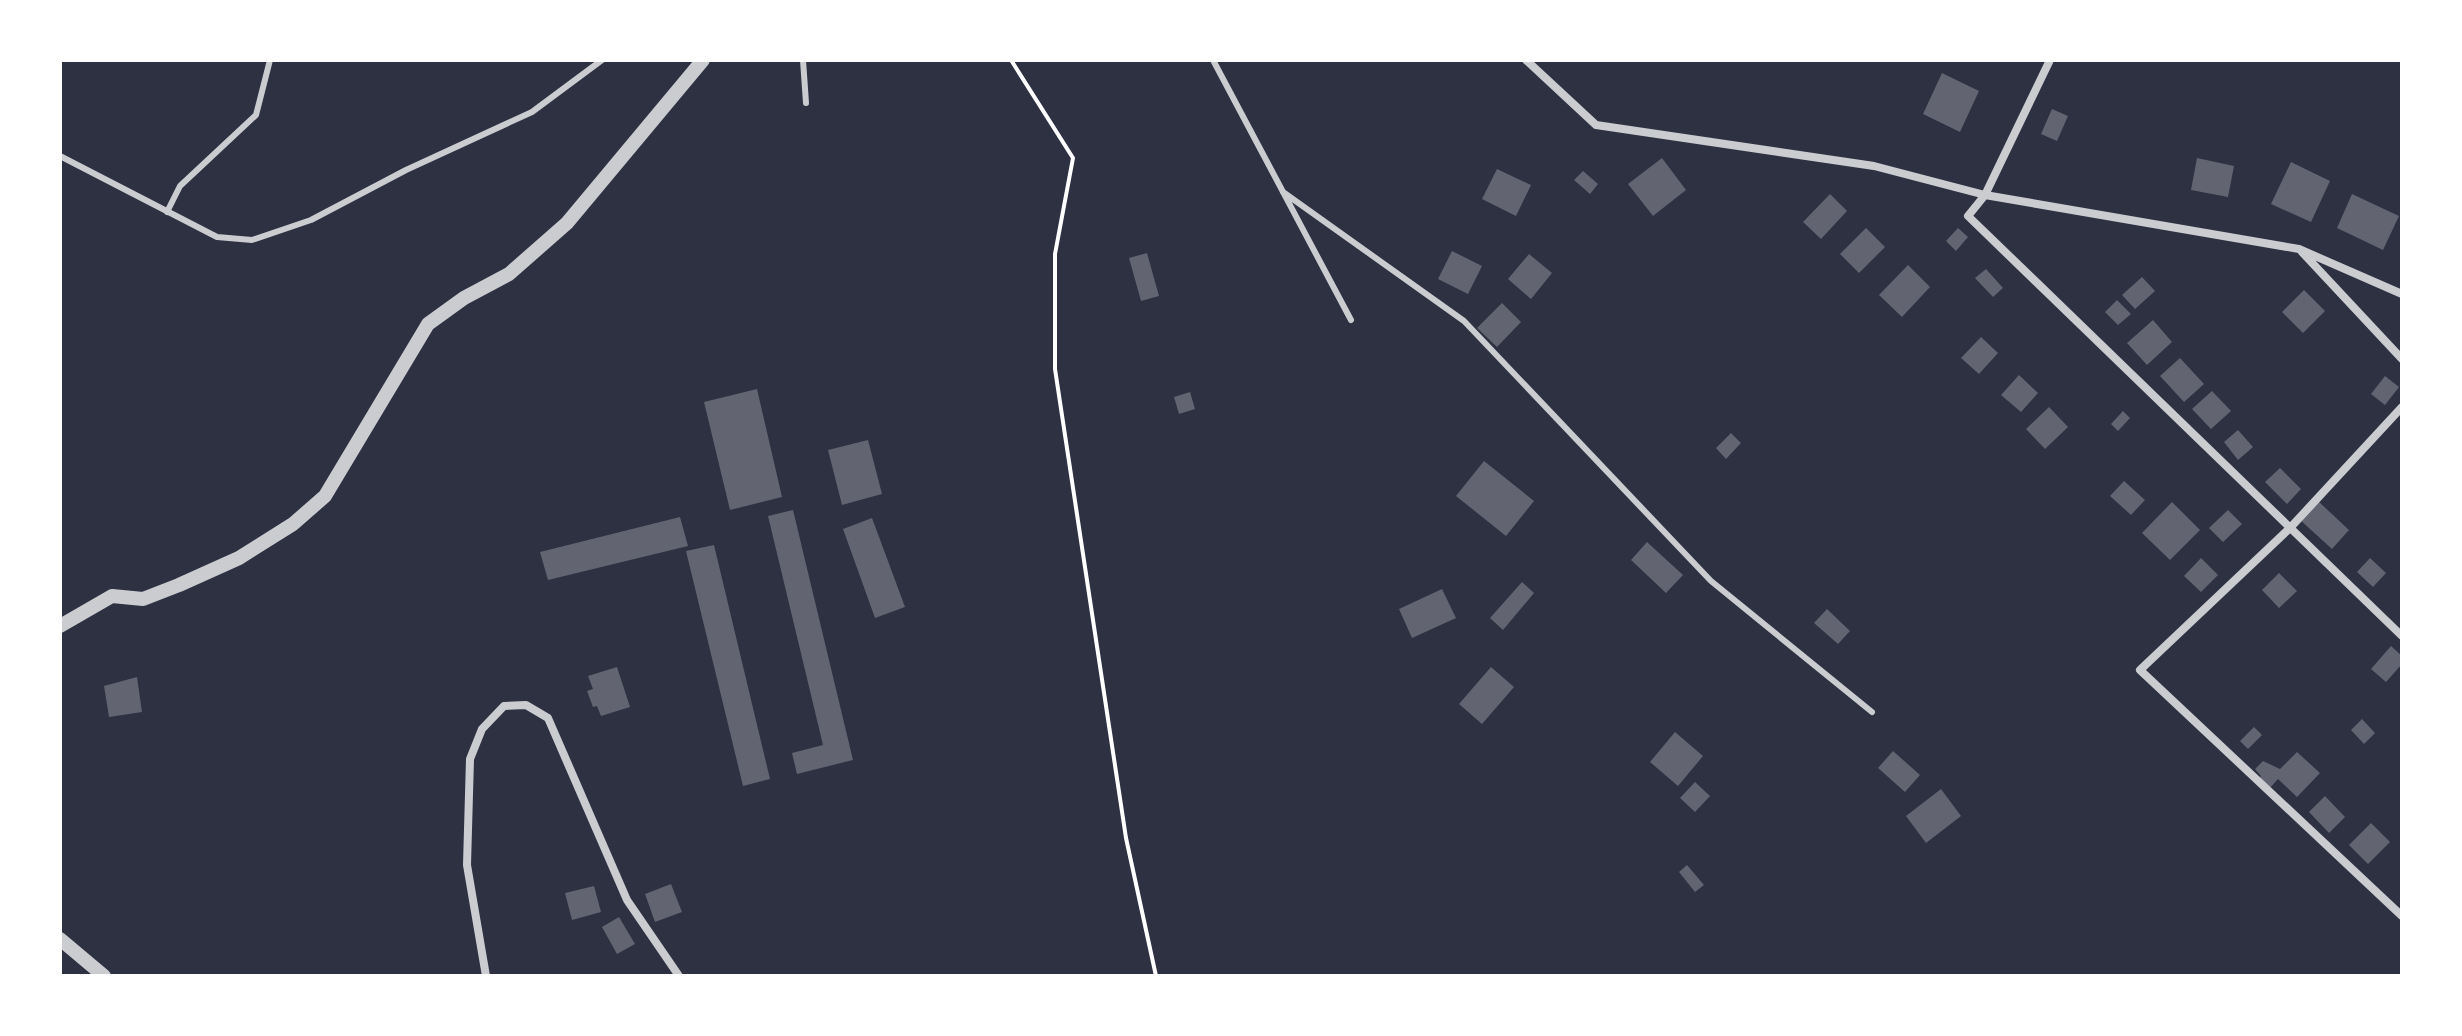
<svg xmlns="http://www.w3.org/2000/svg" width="2462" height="1036" font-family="'Open Sans',sans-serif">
  <rect width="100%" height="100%" fill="#2d3142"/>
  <path fill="#626471" d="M1942 73 1979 91 1960 132 1923 114Z
    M2052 109 2068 116 2057 141 2041 134Z
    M1662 158 1686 190 1653 216 1628 184Z
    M2197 158 2234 166 2228 197 2191 190Z
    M2291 162 2330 181 2311 222 2271 204Z
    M1497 169 1531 185 1516 216 1482 199Z
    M1583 171 1598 184 1590 194 1574 180Z
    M1830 194 1847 211 1821 239 1803 222Z
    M2352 194 2399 216 2383 250 2337 228Z
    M1866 228 1885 247 1859 273 1840 254Z
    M1958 228 1968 237 1956 251 1946 241Z
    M1452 251 1482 266 1468 294 1438 279Z
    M1147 253 1159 296 1141 301 1129 258Z
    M1529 254 1552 273 1531 299 1508 279Z
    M1908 265 1930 287 1902 317 1879 295Z
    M1986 269 2003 288 1993 297 1975 278Z
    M2142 277 2155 291 2135 309 2122 295Z
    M2304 290 2325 311 2303 333 2282 312Z
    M2117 300 2131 314 2118 325 2105 312Z
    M1502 303 1521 322 1497 347 1477 328Z
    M2153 320 2172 342 2147 365 2127 343Z
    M1981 337 1998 353 1979 374 1961 358Z
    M2180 358 2204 384 2184 402 2160 376Z
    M2019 375 2038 393 2021 412 2001 395Z
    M2385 376 2399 387 2385 405 2371 394Z
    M757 389 782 497 730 510 704 402Z
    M2212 391 2231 411 2211 429 2192 409Z
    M1190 392 1195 409 1179 414 1174 397Z
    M2049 407 2068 427 2045 449 2026 429Z
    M2123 411 2130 418 2118 431 2111 424Z
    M2238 430 2253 447 2238 460 2224 442Z
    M1731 433 1741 443 1726 459 1716 448Z
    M868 440 882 494 842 505 828 450Z
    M1484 461 1534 501 1506 536 1456 496Z
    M2280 468 2301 489 2287 504 2265 482Z
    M2124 481 2145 500 2131 515 2110 496Z
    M2317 500 2349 530 2332 549 2299 519Z
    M2172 502 2200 530 2170 560 2142 533Z
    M793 510 853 760 797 774 792 753 823 745 768 516Z
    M2228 510 2242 524 2223 542 2209 528Z
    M680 517 688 546 548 580 540 552Z
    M872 518 905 607 875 618 843 529Z
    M1647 542 1683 575 1666 593 1631 560Z
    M714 545 770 779 743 786 686 551Z
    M2201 558 2218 575 2201 592 2184 576Z
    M2370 558 2386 573 2373 587 2357 572Z
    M2279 573 2297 591 2279 608 2262 590Z
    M1522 582 1534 593 1503 630 1490 618Z
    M1442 589 1456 618 1412 638 1399 609Z
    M1827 609 1850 631 1838 644 1814 623Z
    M2391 646 2402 656V664L2386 682 2371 669Z
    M617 667 630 707 601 716 597 706 593 707 587 691 593 689 588 676Z
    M1491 667 1514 687 1482 724 1459 704Z
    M137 677 142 712 109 717 104 686Z
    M2362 719 2375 733 2364 744 2351 730Z
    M2254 727 2262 735 2248 749 2240 741Z
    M1675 732 1703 756 1678 786 1650 762Z
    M1893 751 1920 775 1905 792 1878 768Z
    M2297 752 2320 773 2297 797 2278 779 2269 789 2259 779 2261 776 2255 769 2263 761 2280 769Z
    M1695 782 1710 796 1695 812 1680 798Z
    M1941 789 1961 816 1926 843 1906 816Z
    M2325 796 2345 817 2329 833 2309 812Z
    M2371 823 2390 842 2368 864 2349 845Z
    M1687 865 1704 885 1695 892 1679 872Z
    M671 884 682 912 655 922 645 894Z
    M594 886 601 912 572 920 565 893Z
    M619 917 635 944 617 954 602 927Z"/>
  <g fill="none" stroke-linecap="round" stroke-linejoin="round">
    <path stroke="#fff" stroke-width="4" d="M1011 60 1073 158 1055 254V369L1126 838 1156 976"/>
    <path stroke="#caccd0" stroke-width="6" d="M803 60 806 103
      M1213 60 1351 320
      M60 156 217 237 252 240 311 220 406 170 532 112 602 60
      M1283 192 1464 321 1711 581 1872 712
      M167 212 180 186 256 115 270 60"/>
    <path stroke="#caccd0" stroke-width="8" d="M1526 60 1596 125 1874 166 1985 195 2299 249 2402 294
      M2050 60 1985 195 1968 216 2402 636
      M2302 252 2402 359
      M2402 407 2290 528 2140 670 2402 916
      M486 976 467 865 470 759 482 729 504 706 526 705 548 718 627 900 679 976"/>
    <path stroke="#caccd0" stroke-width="14" d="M60 626 112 596 143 599 179 585 239 558 293 524 325 496 428 324 464 298 509 274 567 223 703 60
      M60 939 104 976"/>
  </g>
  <rect width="2462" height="1036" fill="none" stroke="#ffffff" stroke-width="124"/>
</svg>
